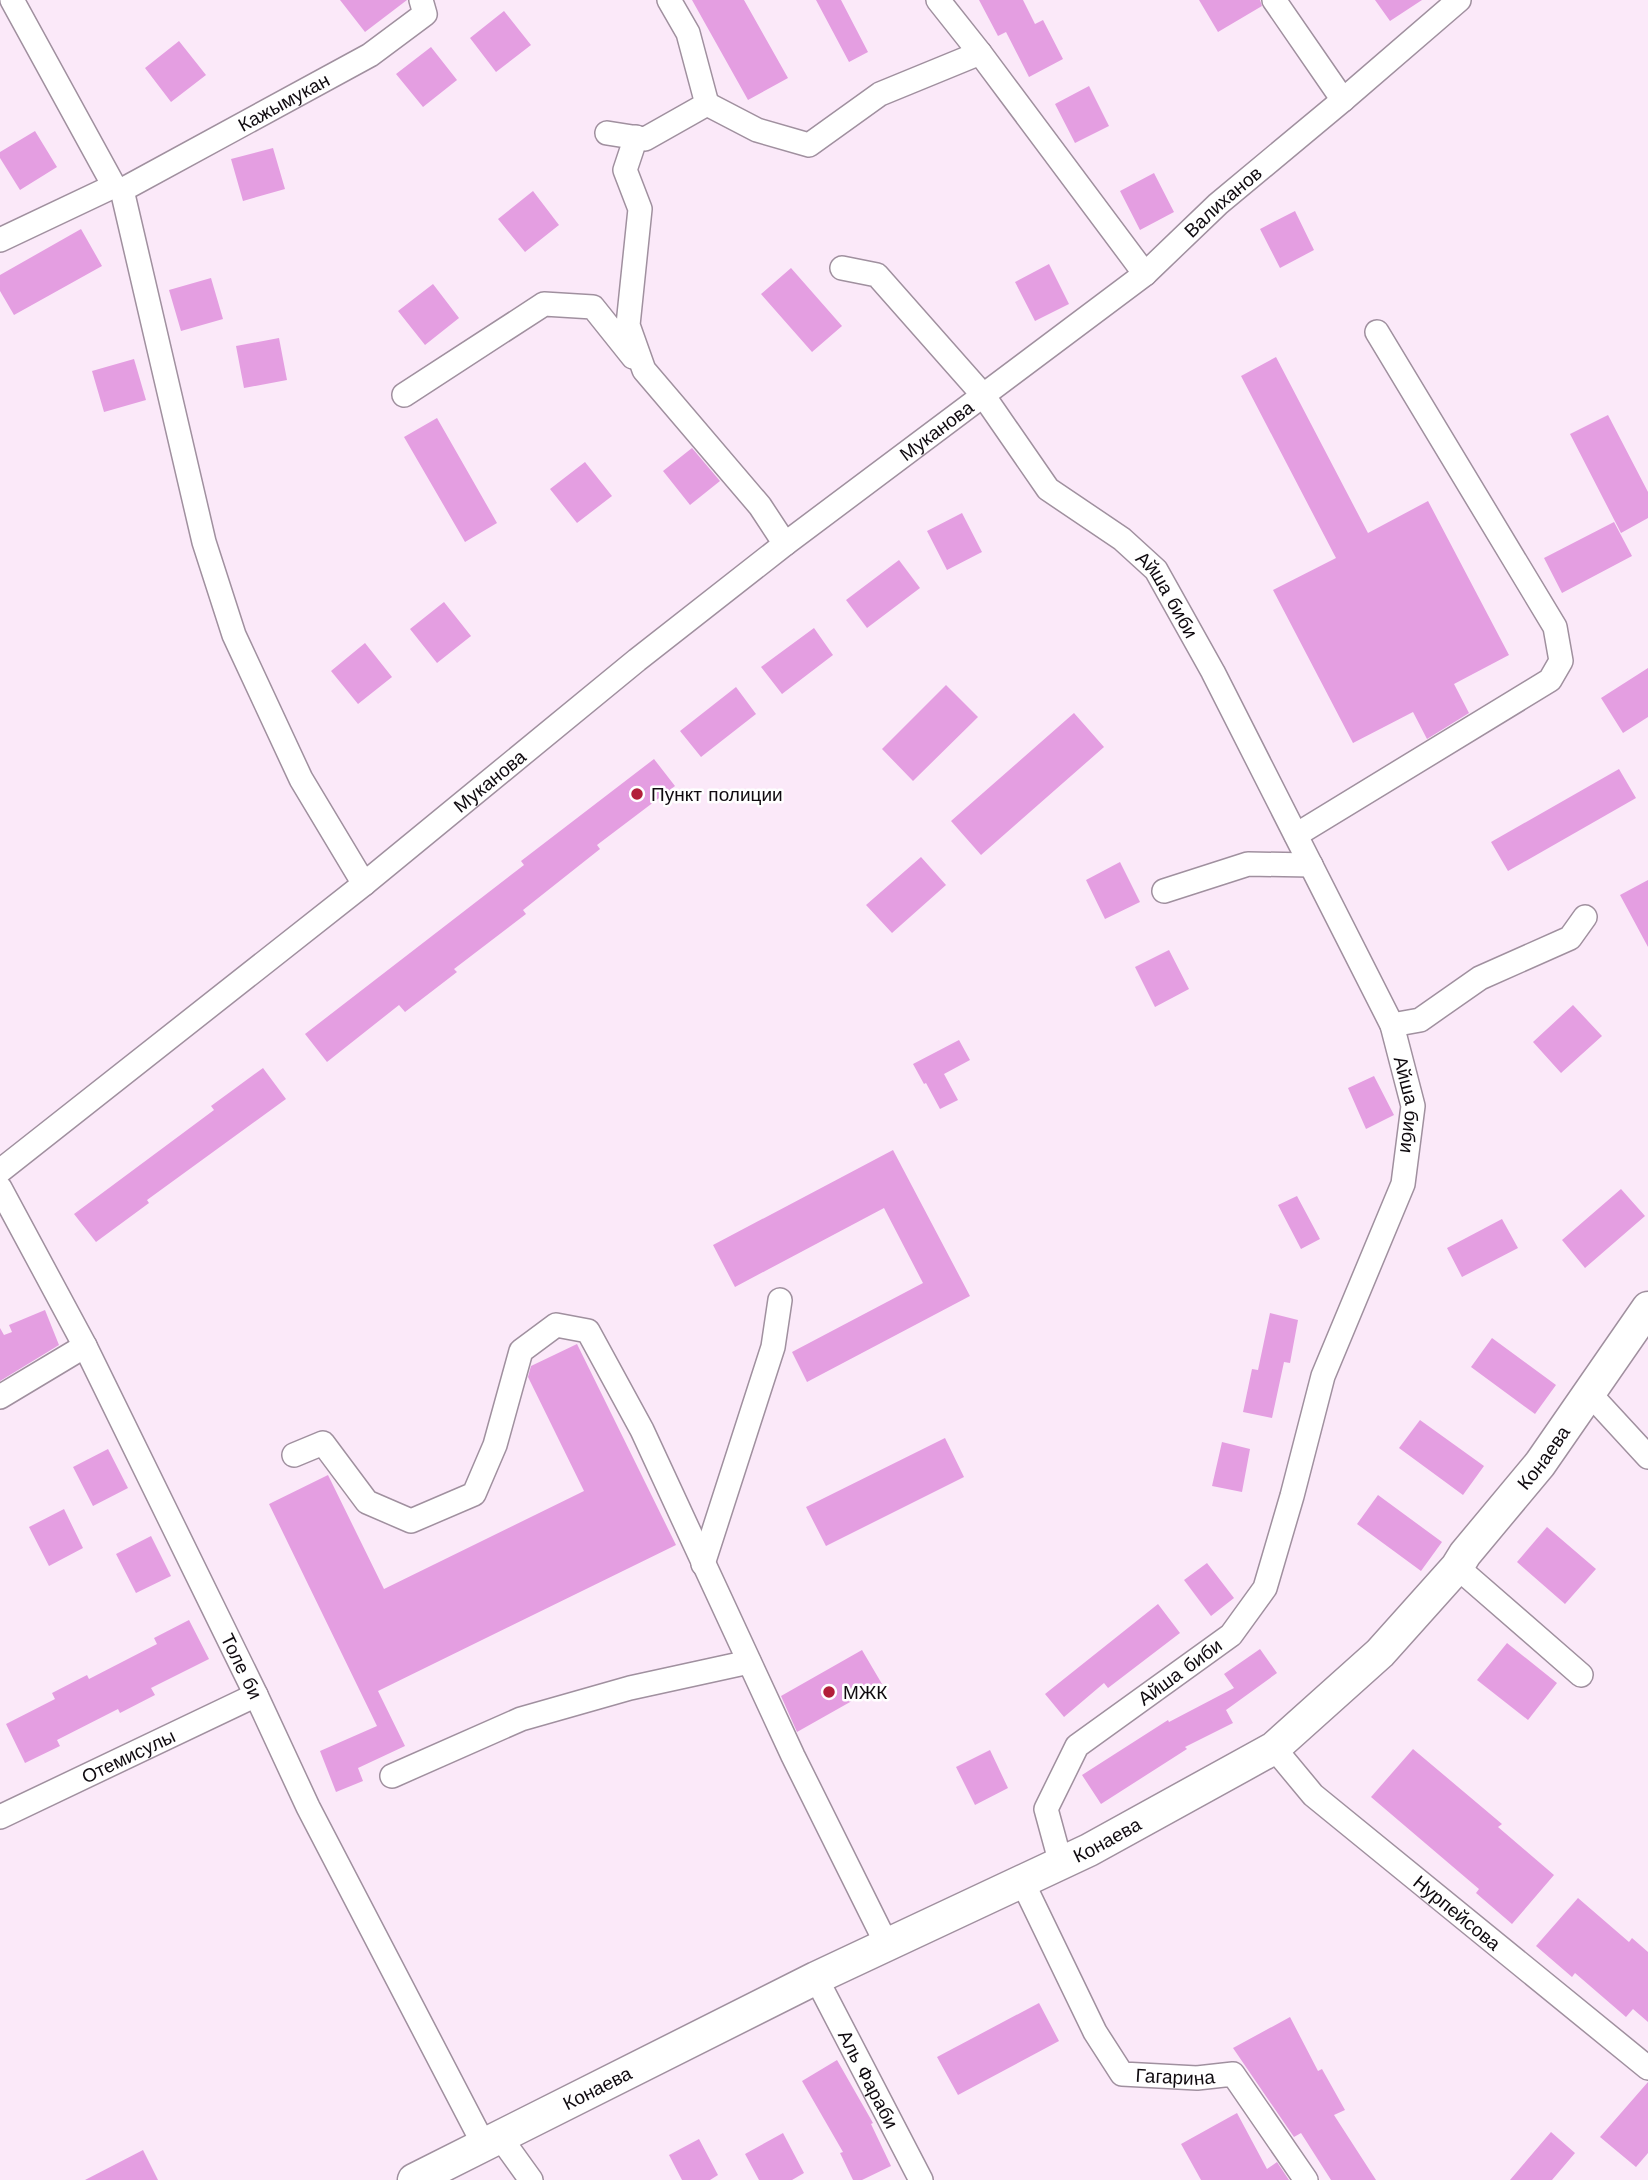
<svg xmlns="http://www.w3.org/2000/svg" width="1648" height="2180" font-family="'Work Sans',sans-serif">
  <rect width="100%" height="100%" fill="#fbe9f9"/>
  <path fill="#e49ee1" d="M340 0H407L365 32Z
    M692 0H744L788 78 748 100Z
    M816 0H841L868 52 849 62Z
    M979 0H1023L1035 24 1043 20 1063 59 1029 77 1006 32 998 36Z
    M1199 0H1260L1262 6 1218 32Z
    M1375 0H1422L1390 21Z
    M504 11 531 45 496 72 470 38Z
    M179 41 206 75 171 102 145 68Z
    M431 47 457 80 423 107 396 74Z
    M1089 86 1109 126 1075 143 1055 104Z
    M35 131 57 167 20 190 0 158V152Z
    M273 148 285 189 243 201 231 159Z
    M1154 173 1174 212 1140 230 1120 191Z
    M533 191 559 225 525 252 498 219Z
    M1295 211 1314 250 1280 268 1260 229Z
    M81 229 102 266 14 315 0 291V275Z
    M1049 264 1069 304 1035 321 1015 282Z
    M791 268 842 326 812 352 761 294Z
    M211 278 223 319 181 331 169 290Z
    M433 284 459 318 425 345 398 311Z
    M279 338 287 380 244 388 236 346Z
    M1276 357 1368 533 1428 501 1509 655 1454 684 1469 713 1427 739 1413 712 1353 743 1273 590 1336 558 1241 376Z
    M134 359 146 400 104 412 92 371Z
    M1608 415 1648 492V518L1621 533 1570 434Z
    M437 418 497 523 465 542 404 437Z
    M692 448 720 481 690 505 663 471Z
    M585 462 612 496 577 523 550 489Z
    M962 513 982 552 947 570 927 531Z
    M1614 522 1632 556 1562 593 1544 558Z
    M899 560 920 588 867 628 846 600Z
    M444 602 471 636 437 663 410 629Z
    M814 628 833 655 782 694 761 667Z
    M365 643 392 677 358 704 331 671Z
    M1648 668V717L1623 733 1601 698Z
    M946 685 978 717 913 781 882 749Z
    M736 687 756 714 701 757 680 731Z
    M1074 713 1104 747 981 855 951 821Z
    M654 759 675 786 597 845 600 849 523 910 526 914 454 969 457 972 405 1012 399 1005 327 1062 305 1034 524 865 521 861Z
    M1619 769 1636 798 1508 871 1491 842Z
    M921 857 946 885 892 933 866 905Z
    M1120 862 1140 902 1105 919 1086 880Z
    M1648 880V947L1620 895Z
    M1169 950 1189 989 1155 1007 1135 967Z
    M1573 1005 1602 1036 1561 1073 1533 1042Z
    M959 1040 970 1060 944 1074 958 1100 940 1109 926 1083 924 1084 913 1064Z
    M263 1068 286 1099 147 1200 149 1203 96 1242 74 1214 214 1110 211 1106Z
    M1374 1076 1394 1115 1366 1129 1348 1088Z
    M893 1150 970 1296 807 1382 792 1352 923 1283 884 1208 735 1287 713 1245Z
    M1621 1189 1645 1216 1585 1268 1562 1240Z
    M1297 1196 1320 1239 1301 1249 1278 1205Z
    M1502 1219 1518 1248 1462 1277 1447 1248Z
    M45 1310 59 1345 0 1381V1328L4 1335 12 1332 9 1325Z
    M1270 1313 1298 1320 1290 1363 1284 1362 1272 1418 1243 1412 1252 1369 1258 1370Z
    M1492 1338 1556 1385 1535 1414 1471 1367Z
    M577 1344 676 1545 378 1691 405 1746 358 1768 363 1781 336 1792 320 1751 377 1726 269 1504 328 1475 384 1589 584 1491 528 1377 531 1366Z
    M1420 1420 1484 1466 1463 1495 1399 1448Z
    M945 1438 964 1477 826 1546 806 1507Z
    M1222 1442 1250 1449 1242 1492 1212 1486Z
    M108 1449 128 1488 93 1506 73 1467Z
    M1378 1495 1442 1542 1421 1571 1357 1524Z
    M64 1509 83 1548 49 1566 29 1527Z
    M1547 1527 1596 1569 1565 1604 1517 1562Z
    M151 1536 171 1576 136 1593 116 1554Z
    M1207 1563 1234 1598 1211 1616 1184 1580Z
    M1158 1604 1180 1633 1108 1688 1104 1683 1064 1717 1045 1694Z
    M189 1620 209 1659 151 1688 155 1695 120 1713 118 1709 57 1740 60 1746 25 1763 6 1724 55 1699 52 1693 87 1675 89 1679 157 1644 154 1638Z
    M1507 1643 1557 1683 1528 1720 1477 1680Z
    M1260 1649 1277 1673 1226 1710 1233 1723 1185 1747 1187 1749 1101 1804 1082 1775 1168 1720 1169 1722 1234 1688 1224 1674Z
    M862 1650 882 1684 797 1732 781 1696Z
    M1413 1749 1502 1824 1498 1827 1554 1875 1512 1924 1476 1893 1479 1889 1371 1797Z
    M990 1750 1008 1788 975 1805 956 1767Z
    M1578 1898 1629 1942 1632 1938 1648 1952V2022L1633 2009 1626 2017 1575 1973 1572 1977 1536 1946Z
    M1039 2003 1059 2041 958 2095 937 2057Z
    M1290 2017 1318 2071 1322 2069 1345 2110 1334 2115 1376 2180H1331L1301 2133 1294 2137 1233 2048Z
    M837 2060 873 2123 871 2124 891 2166 862 2180H853L840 2153 843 2152 802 2081Z
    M1648 2082V2153L1636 2167 1600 2137Z
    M1237 2113 1267 2169 1277 2162 1289 2180H1201L1181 2144Z
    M1551 2132 1575 2153 1552 2180H1510Z
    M783 2133 804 2173 792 2180H759L745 2154Z
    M699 2139 718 2175 710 2180H682L669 2155Z
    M143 2150 158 2180H85Z"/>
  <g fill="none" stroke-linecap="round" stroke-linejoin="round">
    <g stroke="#a0909f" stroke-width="26">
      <g id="street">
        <path d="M12 0 114 186 122 190 204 542 234 635 301 779 364 884"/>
        <path d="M938 0 980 53 1145 274"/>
        <path d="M1274 0 1343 100"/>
        <path d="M707 104 757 130 809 145 880 94 980 53"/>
        <path d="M607 133 645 139 707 104 688 33 669 0"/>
        <path d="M636 137 625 170 640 209 628 325 644 370 760 506 785 544"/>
        <path id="s1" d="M122 190 370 55 425 14 421 0"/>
        <path d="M0 240 114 186"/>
        <path id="s2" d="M842 268 877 275 983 395 1048 489 1122 539 1156 570 1213 672 1392 1025 1413 1106 1403 1184 1323 1376 1292 1496 1265 1588 1231 1635 1077 1746 1046 1809 1061 1864"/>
        <path d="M404 395 544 304 593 307 633 357"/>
        <path d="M1296 835 1550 680 1561 661 1555 627 1377 332"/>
        <path d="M1164 891 1248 864 1311 865"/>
        <path d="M1392 1025 1420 1020 1480 978 1570 938 1585 917"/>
        <path id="s3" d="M0 1171 364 884 637 660 785 544 1145 274 1218 204 1343 100 1459 0"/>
        <path id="s4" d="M0 1188 85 1346 256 1695 308 1807 484 2145"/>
        <path d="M1590 1394 1648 1457"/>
        <path d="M0 1397 85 1346"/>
        <path d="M294 1455 323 1443 367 1502 411 1521 474 1494 495 1445 521 1351 556 1325 588 1331 642 1430 793 1756 887 1945"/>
        <path d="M703 1564 773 1347 780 1300"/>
        <path d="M1457 1567 1581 1675"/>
        <path id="s5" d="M1274 1748 1313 1795 1648 2068"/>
        <path d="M392 1776 521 1719 630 1688 749 1662"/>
        <path id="s6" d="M0 1817 256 1695"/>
        <path id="s7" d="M1022 1881 1095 2032 1122 2074 1197 2078 1233 2074 1306 2180"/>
        <path id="s8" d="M816 1978 921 2180"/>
        <path d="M500 2137 531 2180"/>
      </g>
    </g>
    <g stroke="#a0909f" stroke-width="35">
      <g id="secondary">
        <path id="s9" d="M414 2180 816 1978 1089 1850 1274 1748 1380 1653 1457 1567 1465 1554 1540 1464 1648 1308"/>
      </g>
    </g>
    <use href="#street" stroke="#fff" stroke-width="23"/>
    <use href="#secondary" stroke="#fff" stroke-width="32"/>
  </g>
  <g fill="#b21f3a" stroke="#fff" stroke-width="2.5">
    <circle cx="637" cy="794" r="7"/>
    <circle cx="829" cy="1692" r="7"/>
  </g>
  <g text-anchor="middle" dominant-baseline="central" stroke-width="5" stroke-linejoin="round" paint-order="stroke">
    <g font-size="19" fill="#100b10" stroke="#fff">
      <text stroke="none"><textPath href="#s1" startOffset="184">Кажымукан</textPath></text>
      <text stroke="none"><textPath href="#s3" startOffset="1561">Валиханов</textPath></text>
      <text stroke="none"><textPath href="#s3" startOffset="1194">Муканова</textPath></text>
      <text stroke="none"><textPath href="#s2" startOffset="472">Айша биби</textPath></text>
      <text stroke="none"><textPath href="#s3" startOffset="626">Муканова</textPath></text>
      <text stroke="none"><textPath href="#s2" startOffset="1040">Айша биби</textPath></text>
      <text stroke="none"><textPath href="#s9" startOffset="1360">Конаева</textPath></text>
      <text stroke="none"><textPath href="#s4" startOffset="536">Толе би</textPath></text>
      <text transform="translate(1180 1672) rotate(-36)">Айша биби</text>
      <text stroke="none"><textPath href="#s6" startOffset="142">Отемисулы</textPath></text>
      <text stroke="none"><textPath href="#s9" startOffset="772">Конаева</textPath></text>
      <text stroke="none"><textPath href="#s5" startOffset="247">Нурпейсова</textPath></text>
      <text stroke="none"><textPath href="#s7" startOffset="271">Гагарина</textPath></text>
      <text stroke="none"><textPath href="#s8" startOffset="114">Аль Фараби</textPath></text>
      <text stroke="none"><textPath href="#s9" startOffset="205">Конаева</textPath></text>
    </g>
    <g font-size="19" fill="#100b10" stroke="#fff" text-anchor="start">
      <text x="651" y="794">Пункт полиции</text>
      <text x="843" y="1692">МЖК</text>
    </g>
  </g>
</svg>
